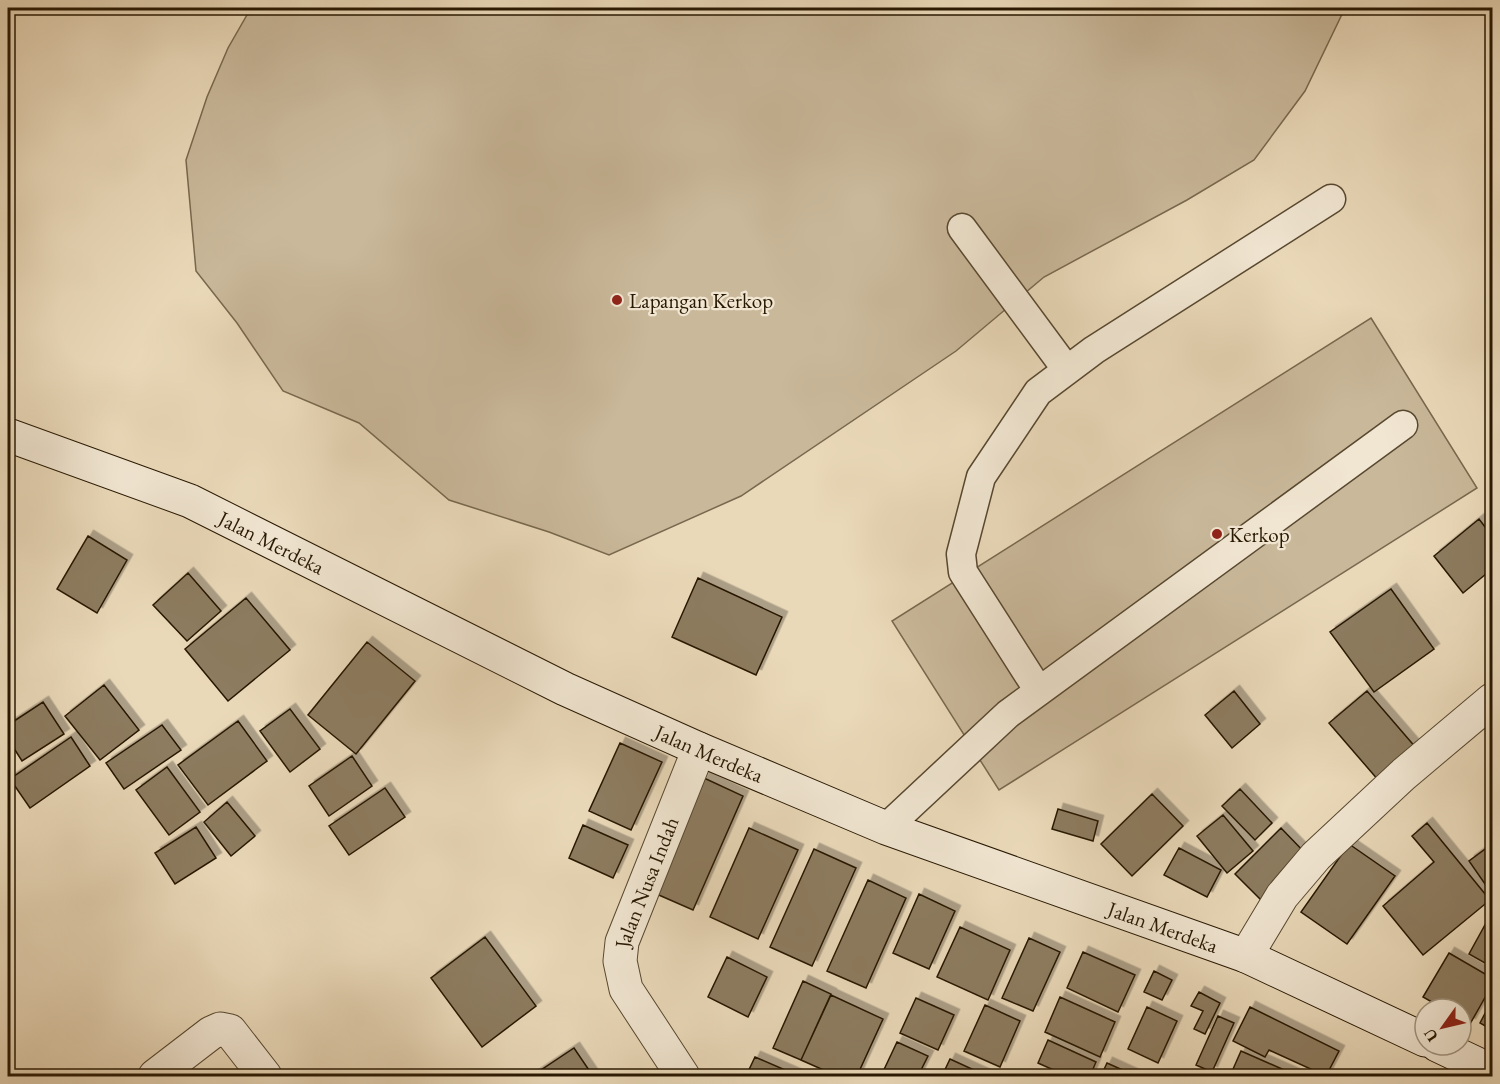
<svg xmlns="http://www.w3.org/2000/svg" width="1500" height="1084" font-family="'EB Garamond',serif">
  <defs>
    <filter id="shadow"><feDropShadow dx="5.5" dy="-5.5" stdDeviation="0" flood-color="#0004"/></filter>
  </defs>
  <rect width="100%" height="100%" fill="#ead9b9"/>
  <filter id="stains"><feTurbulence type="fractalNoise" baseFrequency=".00333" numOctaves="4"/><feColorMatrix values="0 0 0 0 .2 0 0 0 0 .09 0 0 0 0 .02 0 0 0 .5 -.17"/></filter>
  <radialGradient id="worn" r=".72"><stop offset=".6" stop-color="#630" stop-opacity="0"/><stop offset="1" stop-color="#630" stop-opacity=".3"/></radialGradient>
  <path fill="#c9b89a" stroke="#78684e" stroke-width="1.5" d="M251 8H1345L1305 91 1254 160 1187 200 1044 277 956 351 741 496 609 555 549 532 449 500 359 423 283 391 237 323 196 271 186 160 207 97 228 48Z
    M1371 318 1477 488 999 790 892 621Z"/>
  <path fill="#8d7c61" stroke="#281802" stroke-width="1.5" filter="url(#shadow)" d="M1479 519 1492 536V569L1463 593 1434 556Z
    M88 536 127 560 97 613 57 589Z
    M188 573 221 611 187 641 153 605Z
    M698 578 782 617 756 675 672 637Z
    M1391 589 1434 649 1374 692 1330 632Z
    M246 598 290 650 228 701 185 649Z
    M367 642 415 681 356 754 308 715Z
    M104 685 139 730 100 760 65 716Z
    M1234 691 1260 724 1232 748 1205 715Z
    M1367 691 1417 749 1379 781 1329 723Z
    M43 702 64 734 22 761 8 739V725Z
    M290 709 320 749 290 772 260 731Z
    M238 721 267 761 208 805 178 765Z
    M162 725 181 750 124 789 106 763Z
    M71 737 90 766 30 808 10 779Z
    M620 743 662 762 631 830 589 811Z
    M352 756 372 786 329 816 309 786Z
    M167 767 200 812 169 835 136 790Z
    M704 778 743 796 693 910 652 892Z
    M385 788 405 817 349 855 329 826Z
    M1240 789 1272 823 1255 840 1222 806Z
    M1152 794 1183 826 1132 876 1101 844Z
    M227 802 255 836 231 856 204 822Z
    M1058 809 1098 821 1093 841 1052 829Z
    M1223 815 1253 851 1227 873 1197 836Z
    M1427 823 1490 900 1423 955 1383 906 1434 862 1412 836Z
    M583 825 628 845 613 878 569 858Z
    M196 827 216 858 175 884 155 853Z
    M749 828 798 850 758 939 710 917Z
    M1281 828 1308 856 1263 902 1235 874Z
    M1349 844 1395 876 1347 944 1301 912Z
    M1492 844V894L1469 861Z
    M1179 848 1221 870 1207 897 1164 875Z
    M814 849 856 868 812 966 770 947Z
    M868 880 906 898 866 988 827 971Z
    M919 894 955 911 929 969 893 953Z
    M1491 914 1492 915V967L1469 954Z
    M960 927 1010 950 988 1000 937 977Z
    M485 937 536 1006 482 1047 431 978Z
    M1029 938 1060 952 1033 1011 1002 998Z
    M1083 952 1135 975 1118 1012 1067 988Z
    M1449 953 1492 978V985L1470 1024 1461 1019V1009H1444L1423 997Z
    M727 957 767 977 748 1017 708 997Z
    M1154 971 1172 980 1162 1000 1144 992Z
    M803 981 831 994 801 1060 773 1048Z
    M1199 992 1220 1003 1205 1034 1194 1029 1203 1011 1191 1006Z
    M831 995 883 1019 857 1076H837L801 1060Z
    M1060 997 1115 1022 1100 1057 1045 1032Z
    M916 998 954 1015 938 1050 900 1033Z
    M1492 1000V1030L1480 1023Z
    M985 1005 1020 1021 1000 1067 964 1051Z
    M1147 1007 1177 1021 1158 1063 1128 1049Z
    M1250 1007 1339 1051 1326 1076 1269 1050 1265 1057 1233 1041Z
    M1218 1016 1234 1023 1212 1072 1196 1065Z
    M1048 1040 1096 1062 1090 1076H1067L1038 1063Z
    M897 1042 928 1056 918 1076H881Z
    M574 1048 593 1076H532Z
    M1241 1051 1298 1076H1230Z
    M755 1057 799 1076H746Z
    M950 1059 987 1076H942Z
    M1107 1063 1136 1076H1101Z"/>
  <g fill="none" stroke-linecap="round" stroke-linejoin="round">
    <g stroke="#584830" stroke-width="31">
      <path id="lane" d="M962 228 1067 370
        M1039 691 963 572 961 554 981 477 1038 392 1094 350 1331 199
        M886 828 1008 714 1403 425"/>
    </g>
    <g stroke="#584830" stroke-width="35">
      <g id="street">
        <path d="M1246 956 1282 896 1316 856 1404 774 1492 700"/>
        <path d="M155 1076 211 1033 220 1029 230 1031 265 1076"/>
        <path id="s1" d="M683 1076 626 989 620 961 622 942 699 749"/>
      </g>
    </g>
    <g stroke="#281802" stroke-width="35">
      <g id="secondary">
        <path id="s2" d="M8 435 190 501 565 689 699 749 886 828 1246 956 1425 1040"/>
        <path d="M1437 1045 1492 1071"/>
      </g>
    </g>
    <use href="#lane" stroke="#f1e6d2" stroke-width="28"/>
    <use href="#street" stroke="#f1e6d2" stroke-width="33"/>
    <use href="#secondary" stroke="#f1e6d2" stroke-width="33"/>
  </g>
  <g fill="#8f2418" stroke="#f1e6d2" stroke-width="2">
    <circle cx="617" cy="300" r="6"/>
    <circle cx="1217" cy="534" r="6"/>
  </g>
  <g text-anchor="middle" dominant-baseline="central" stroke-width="4.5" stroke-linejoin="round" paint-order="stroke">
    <g font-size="21" fill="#281802" stroke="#f1e6d2" text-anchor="start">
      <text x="629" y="300">Lapangan Kerkop</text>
      <text x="1229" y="534">Kerkop</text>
    </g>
    <g font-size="21" fill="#281802" stroke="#f1e6d2">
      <text stroke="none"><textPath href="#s2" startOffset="285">Jalan Merdeka</textPath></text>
      <text stroke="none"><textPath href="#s2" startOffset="771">Jalan Merdeka</textPath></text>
      <text stroke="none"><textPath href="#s1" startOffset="216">Jalan Nusa Indah</textPath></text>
      <text stroke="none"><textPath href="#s2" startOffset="1257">Jalan Merdeka</textPath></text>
    </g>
  </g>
  <rect width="1500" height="1084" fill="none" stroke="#ead9b9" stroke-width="30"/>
  <rect x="9" y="9" width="1482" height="1066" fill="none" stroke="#281802" stroke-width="3"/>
  <rect x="15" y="15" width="1470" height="1054" fill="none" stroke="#281802" stroke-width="1.5"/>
  <g transform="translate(1443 1027) rotate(236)"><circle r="28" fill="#f1e6d2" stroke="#a1947f" stroke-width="1.5"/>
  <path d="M0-4.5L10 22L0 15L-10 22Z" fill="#8f2418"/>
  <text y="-9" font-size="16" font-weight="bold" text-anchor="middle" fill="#281802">U</text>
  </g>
  <rect width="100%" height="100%" filter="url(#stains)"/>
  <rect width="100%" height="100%" fill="url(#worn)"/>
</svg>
